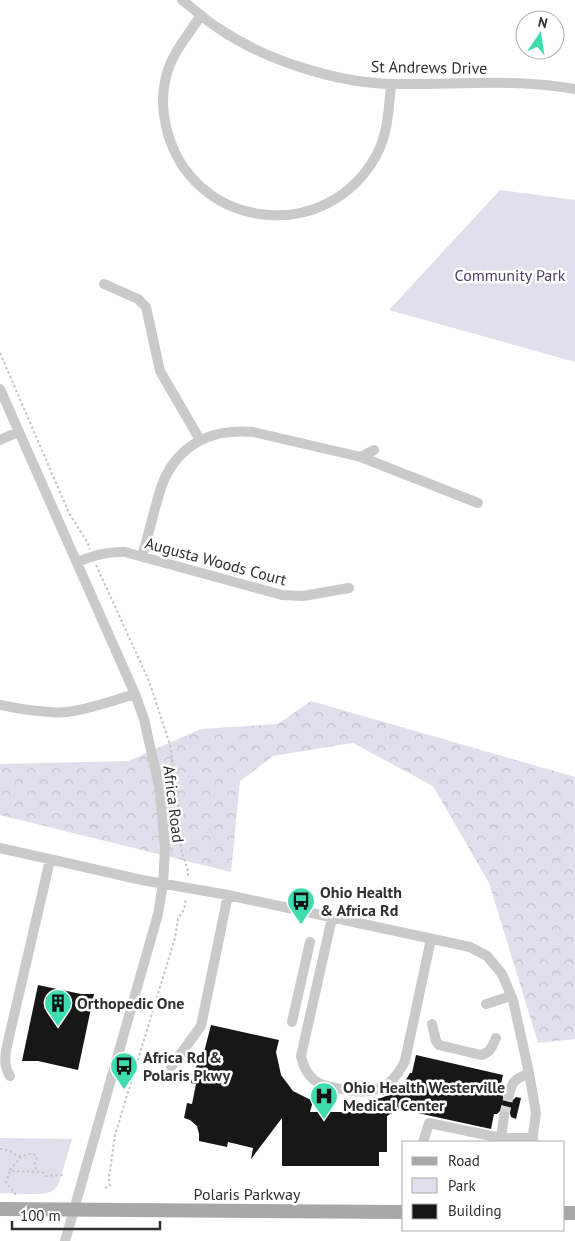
<svg xmlns="http://www.w3.org/2000/svg" width="575" height="1241" font-family="'PT Sans',sans-serif">
  <defs>
    <pattern id="forest-crowns" width="20" height="18" patternUnits="userSpaceOnUse" patternTransform="scale(1.25)"><rect width="20" height="18" fill="#e2dfec"/><path d="M2 6a3 3 0 1 1 6 0M12 15a3 3 0 1 1 6 0" fill="none" stroke="#c2c0cb"/></pattern>
  </defs>
  <rect width="100%" height="100%" fill="#fff"/>
  <path fill="url(#forest-crowns)" d="M311 701 575 777V1039L538 1043 489 883 433 786 353 743 273 756 240 781 231 872 0 815V764L128 761 201 729 278 724Z"/>
  <path fill="#e2dfec" d="M500 190 575 200V362L389 310Z
    M0 1138 72 1139 59 1183C57 1187 55 1190 50 1192 39 1196 13 1193 0 1193Z"/>
  <path fill="#171717" d="M38 985 81 994H94L78 1070 38 1061H22Z
    M211 1025 279 1040 276 1052 281 1075 293 1091 313 1101 310 1112H364L367 1101 381 1098 394 1093 404 1083 410 1073H412L416 1055 503 1075 499 1093 502 1094 504 1099 507 1101 510 1102 513 1100 516 1097 521 1098 516 1119 511 1117 510 1113 508 1110 504 1109 501 1110 497 1114H494L491 1129 399 1109 387 1116V1152H379V1166H282V1118L251 1159 253 1148 228 1142 227 1147 199 1141V1134L197 1126 190 1120 184 1118 187 1103 192 1104 196 1084 191 1083 195 1067 196 1068 197 1063 201 1064Z"/>
  <g fill="none" stroke-linecap="round" stroke-linejoin="round">
    <path stroke="#d6d6d6" stroke-width="10" stroke-dasharray="10 5" stroke-linecap="butt" d="M504 1116 509 1095"/>
    <path stroke="#c4c4c4" stroke-width="2" stroke-dasharray="2.5 2.5" stroke-linecap="butt" d="M0 353 69 513 87 542 90 549
      M96 565 149 681 170 745 178 800 181 849 188 871V878
      M0 1149C12 1149 13 1156 21 1156 26 1156 29 1153 34 1154L37 1158 35 1162 36 1171
      M10 1170 21 1157
      M105 1188 110 1186 109 1178 115 1135 175 938 178 919 184 909 186 898
      M16 1195 6 1182 10 1171 42 1172 46 1176 63 1175"/>
    <path stroke="#cacaca" stroke-width="10" d="M182 0C194 9 205 20 218 28 265 60 336 83 393 84 454 85 515 78 575 89
      M201 15C188 36 172 52 166 77 162 93 162 110 166 126 189 230 327 248 377 154 388 133 389 107 391 84
      M104 284 138 299 146 307 160 371 200 440
      M0 389 135 694 144 719 160 791 165 849 163 884 158 914 65 1241
      M0 440 18 432
      M361 457 478 503
      M142 556C147 540 151 524 155 508 159 496 161 483 168 472 186 440 217 429 253 432L361 457 374 450
      M77 562C93 556 107 551 125 552L282 595 303 596 349 588
      M0 705C20 709 47 714 67 712 90 709 113 701 135 694
      M0 848 142 880 228 895 470 947 487 956 502 974 513 1000 529 1073 536 1113 532 1142
      M332 918 301 1056C303 1066 306 1073 314 1080 320 1085 328 1086 336 1088 353 1092 373 1095 389 1083 396 1077 401 1069 405 1061L431 939
      M486 1004 511 996
      M292 1022 310 942
      M432 1024 436 1041 439 1045 481 1055C490 1053 492 1047 496 1038
      M171 1067 201 1026 228 895
      M10 1076C4 1067 5 1060 6 1050L50 860
      M509 1095C513 1079 515 1080 529 1073
      M501 1138 504 1116
      M423 1142 429 1123 501 1138H533"/>
    <path stroke="#a8a8a8" stroke-width="14" d="M0 1209 404 1212
      M564 1213H575"/>
  </g>
  <defs>
    <g id="bus-pin" transform="scale(1.4375)"><path d="M0 17L-7.5 6A9.5 9.5 0 1 1 7.5 6Z" fill="#3edcaf" stroke="#fff"/><path d="M-5-6H5V4H4V6H2V4H-2V6H-4V4H-5ZM-3.5-4V0h7V-4ZM-3.5 1.2v1.5H-2V1.2ZM2 1.2v1.5H3.5V1.2Z" fill="#111"/></g>
    <g id="building-pin" transform="scale(1.4375)"><path d="M0 17L-7.5 6A9.5 9.5 0 1 1 7.5 6Z" fill="#3edcaf" stroke="#fff"/><path d="M-4-6H4V6H1V3H-1V6H-4ZM-2.5-4.3h1.7v1.8h-1.7ZM.8-4.3h1.7v1.8H.8ZM-2.5-1h1.7V.8h-1.7ZM.8-1h1.7V.8H.8Z" fill="#111"/></g>
    <g id="hospital-pin" transform="scale(1.4375)"><path d="M0 17L-7.5 6A9.5 9.5 0 1 1 7.5 6Z" fill="#3edcaf" stroke="#fff"/><path d="M-5-5h3v3.5h4V-5h3V5h-3V1.5h-4V5h-3Z" fill="#111"/></g>
  </defs>
  <g fill-rule="evenodd">
    <use href="#bus-pin" x="301" y="901"/>
    <use href="#building-pin" x="58" y="1003"/>
    <use href="#bus-pin" x="124" y="1066"/>
    <use href="#hospital-pin" x="324" y="1096"/>
  </g>
  <g text-anchor="middle" dominant-baseline="central" stroke-width="5" stroke-linejoin="round" paint-order="stroke">
    <g font-size="16" fill="#303030" stroke="#fff">
      <text transform="translate(429 67) rotate(1)">St Andrews Drive</text>
      <text transform="translate(216 561) rotate(15)">Augusta Woods Court</text>
      <text transform="translate(174 804) rotate(83)">Africa Road</text>
      <text x="247" y="1194">Polaris Parkway</text>
    </g>
    <g font-size="16" fill="#4d406a" stroke="#fff">
      <text x="510" y="275">Community Park</text>
    </g>
    <g font-size="16" font-weight="bold" fill="#303030" stroke="#fff" text-anchor="start">
      <text x="320" y="892">Ohio Health<tspan x="320" dy="18">&amp; Africa Rd</tspan></text>
      <text x="77" y="1003">Orthopedic One</text>
      <text x="143" y="1057">Africa Rd &amp;<tspan x="143" dy="18">Polaris Pkwy</tspan></text>
      <text x="343" y="1087">Ohio Health Westerville<tspan x="343" dy="18">Medical Center</tspan></text>
    </g>
  </g>
  <rect x="402" y="1141" width="162" height="90" fill="#ffffff" stroke="#acacac"/>
  <rect x="412" y="1157" width="25" height="8" fill="#a8a8a8" stroke="#acacac"/>
  <text x="448" y="1166" font-size="15" fill="#303030">Road</text>
  <rect x="412" y="1178" width="25" height="15" fill="#e2dfec" stroke="#acacac"/>
  <text x="448" y="1191" font-size="15" fill="#303030">Park</text>
  <rect x="412" y="1204" width="25" height="15" fill="#171717" stroke="#acacac"/>
  <text x="448" y="1216" font-size="15" fill="#303030">Building</text>
  <g transform="translate(540 35) rotate(13)"><circle r="24" fill="#ffffff" stroke="#acacac"/>
  <path d="M0-4L9 19L0 12L-9 19Z" fill="#3edcaf"/>
  <text y="-8" font-size="14" font-weight="bold" text-anchor="middle" fill="#303030">N</text>
  </g>
  <path d="M12 1221v8h148v-8" fill="none" stroke="#303030" stroke-width="2.5"/>
  <text x="20" y="1221" font-size="15" fill="#303030" stroke="#ffffff" stroke-width="4" paint-order="stroke">100 m</text>
</svg>
